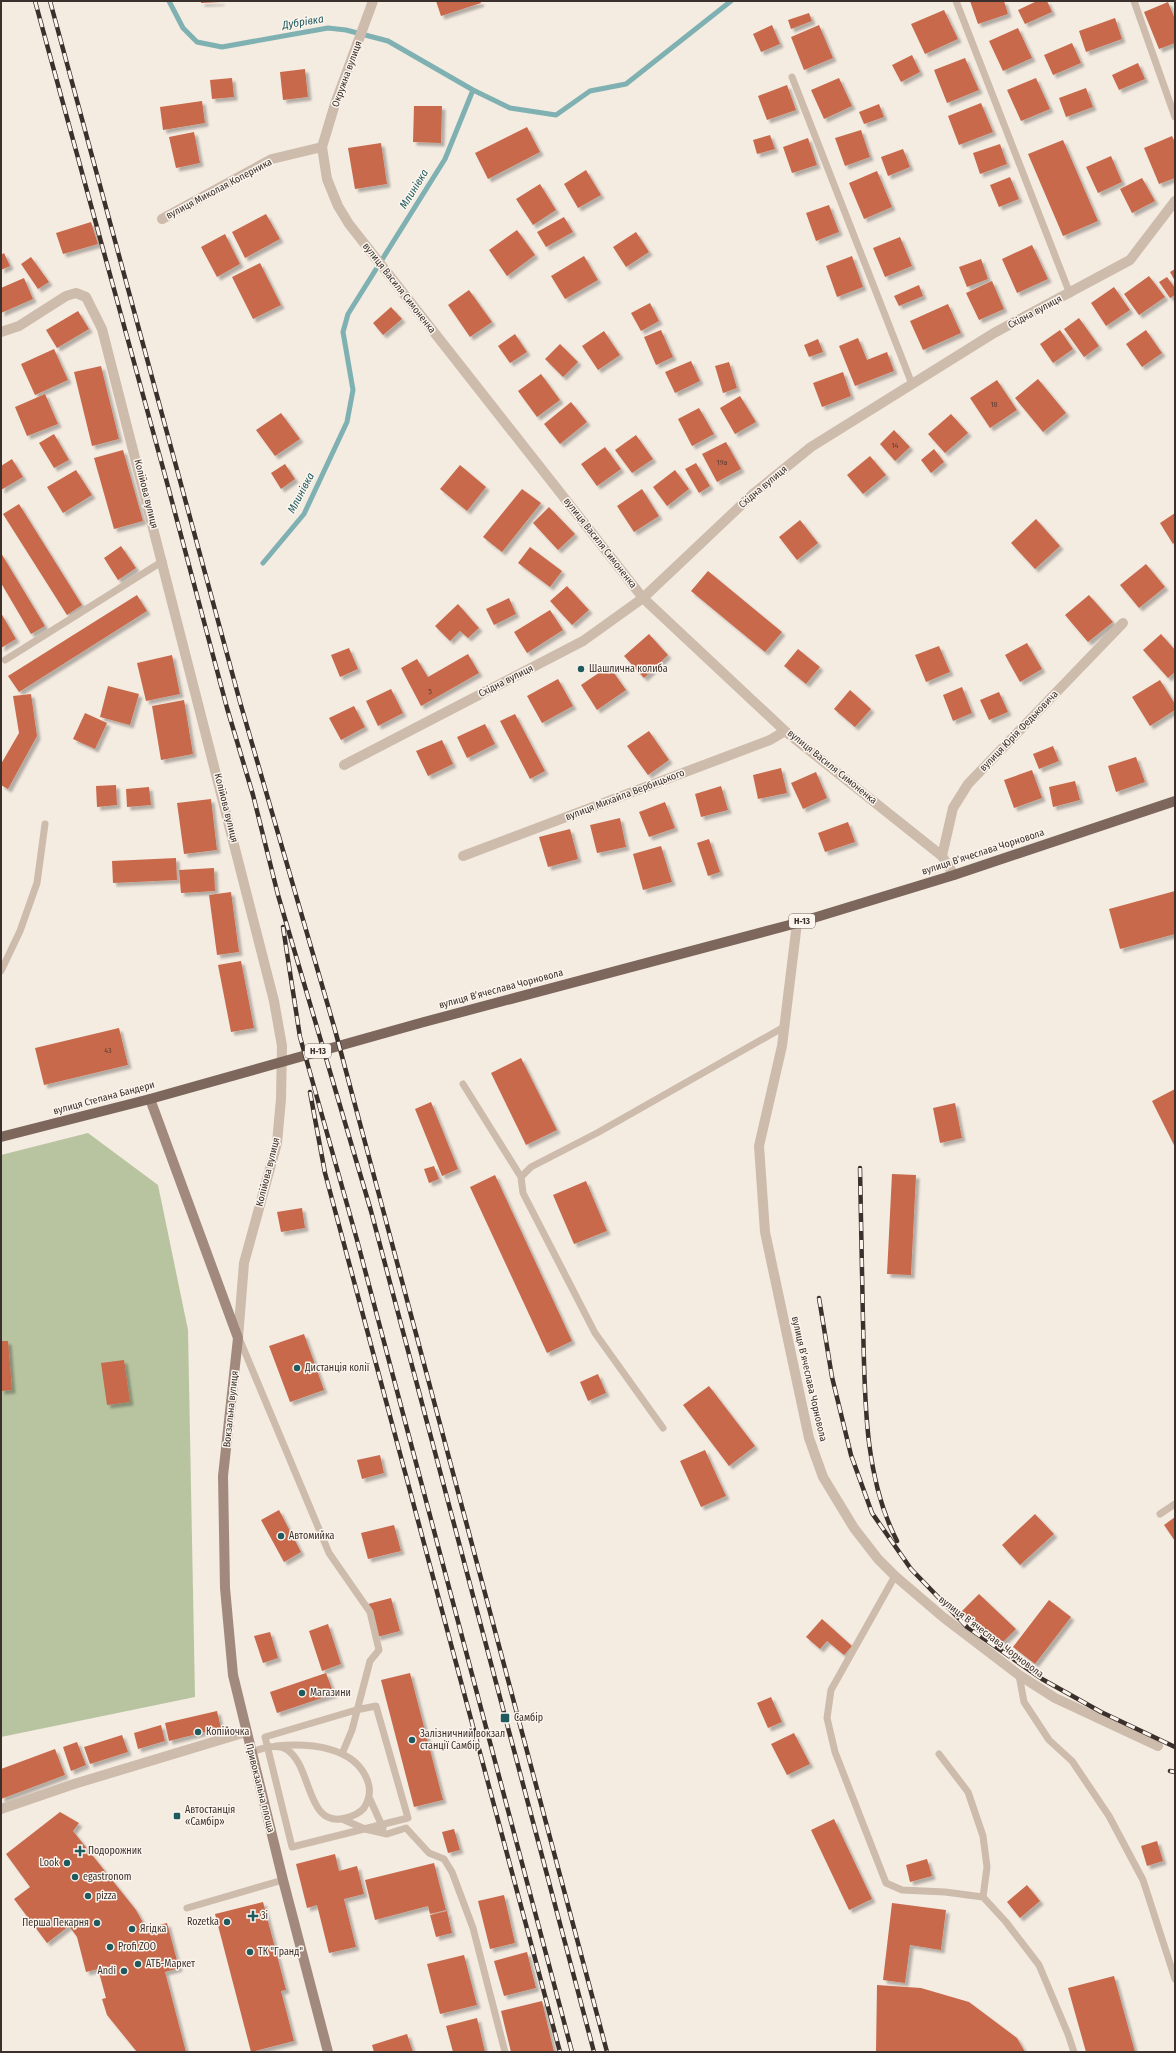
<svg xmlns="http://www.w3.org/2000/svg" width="1176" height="2053" font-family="'Fira Sans Condensed',sans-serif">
  <defs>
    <filter id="shadow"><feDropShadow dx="3.5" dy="3.5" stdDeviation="1" flood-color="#0004"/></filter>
  </defs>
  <rect width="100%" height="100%" fill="#f4ebe1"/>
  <path fill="#b8c4a0" d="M88 1133 158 1185 188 1330 195 1697 1 1737V1155Z"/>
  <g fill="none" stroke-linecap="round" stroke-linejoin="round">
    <path stroke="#7fb0b2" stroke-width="5" d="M169 1 183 28 197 42 222 47 328 28 346 30 388 41 473 90
      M263 563 304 514 347 422 353 390 343 332 348 314 445 159 473 90 510 108 556 115 590 91 626 84 731 1"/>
  </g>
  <path fill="#c8694b" filter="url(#shadow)" d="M201 1H221V2L201 3Z
    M436 1H480L481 3 441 16Z
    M970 1H1004L1008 14 978 24Z
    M1037 1H1047L1052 12 1025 24 1018 10Z
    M1168 2 1175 19V43L1159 49 1144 12Z
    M944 10 958 39 925 54 911 24Z
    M809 13 812 21 791 29 788 20Z
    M1115 18 1122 39 1086 52 1079 31Z
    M772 25 780 44 761 52 753 34Z
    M819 25 833 58 804 70 791 37Z
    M1018 28 1032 58 1003 71 989 41Z
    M1072 43 1081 63 1053 75 1044 55Z
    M912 55 920 72 901 82 892 65Z
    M965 58 979 90 947 103 934 70Z
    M1138 63 1145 79 1119 90 1112 75Z
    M305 69 308 97 283 100 280 72Z
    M232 78 234 97 212 99 210 80Z
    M839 78 852 106 824 119 811 90Z
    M1036 78 1050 109 1021 121 1007 90Z
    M787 85 796 110 767 120 758 96Z
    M1086 88 1093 107 1066 117 1059 98Z
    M202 101 205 123 163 130 160 107Z
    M981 103 993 132 959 145 948 116Z
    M879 104 884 117 864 124 859 112Z
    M414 106H442L441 143 413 142Z
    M527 127 540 152 488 179 475 153Z
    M861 130 870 157 845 166 835 138Z
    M194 132 200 163 176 168 169 137Z
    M770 135 775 149 757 154 753 140Z
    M1172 136 1175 142V178L1159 184 1144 148Z
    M808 138 817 165 792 173 783 147Z
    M1063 140 1098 221 1063 236 1028 154Z
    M381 143 387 184 355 189 348 148Z
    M1000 144 1007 164 980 174 973 153Z
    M903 149 910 167 888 176 881 157Z
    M1111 156 1122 182 1098 193 1086 167Z
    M586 170 601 195 578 208 564 184Z
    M877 171 892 207 864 219 849 183Z
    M1010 177 1019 199 999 207 990 185Z
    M1142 178 1155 201 1132 213 1120 189Z
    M540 184 556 210 533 225 516 199Z
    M829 205 839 232 816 241 806 213Z
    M266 214 280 239 245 258 232 232Z
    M564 217 573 232 546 247 537 232Z
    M91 222 98 244 63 254 56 233Z
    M517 230 535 255 507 276 489 250Z
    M636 232 649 252 626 267 613 247Z
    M225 234 240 264 217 277 201 247Z
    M900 237 912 266 885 277 873 248Z
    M1032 245 1048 279 1017 293 1002 259Z
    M4 253 10 266 1 270V255Z
    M584 256 598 280 565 299 551 276Z
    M852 256 863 287 837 297 826 266Z
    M31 257 49 282 38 289 21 264Z
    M981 259 988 279 967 287 959 267Z
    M260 263 281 305 253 319 232 277Z
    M1175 269V281L1170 272Z
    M1149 276 1165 297 1139 315 1124 294Z
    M1167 277 1175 288V295L1170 298 1159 282Z
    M24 278 33 299 1 313V288Z
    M992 281 1004 309 979 320 966 293Z
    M919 285 923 296 899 306 894 296Z
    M1114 287 1130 310 1106 326 1091 303Z
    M469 290 492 322 470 337 448 305Z
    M650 303 659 321 641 331 631 313Z
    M948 304 961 333 923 350 910 321Z
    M391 307 402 319 383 335 373 323Z
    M78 311 89 329 57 348 46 330Z
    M1079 318 1099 346 1084 357 1064 329Z
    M661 330 673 357 656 365 644 337Z
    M1060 330 1073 349 1053 363 1040 344Z
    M1146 330 1162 353 1142 367 1126 344Z
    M604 331 620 355 598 370 582 346Z
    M515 334 527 352 510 363 498 346Z
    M858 338 867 360 887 352 894 371 855 386 839 346Z
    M818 339 823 352 809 357 804 345Z
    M560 344 578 362 563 377 545 359Z
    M54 349 68 380 35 395 21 364Z
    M691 361 700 381 675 393 665 372Z
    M729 362 737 388 723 393 715 366Z
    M101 366 119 439 92 446 74 372Z
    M843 372 851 396 822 407 813 383Z
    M541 374 560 400 537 417 518 391Z
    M1038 379 1066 413 1043 432 1015 398Z
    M997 380 1017 410 990 428 970 398Z
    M45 394 58 424 27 436 15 407Z
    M740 396 756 422 735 434 720 408Z
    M571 402 587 422 560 444 544 424Z
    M699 408 714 434 692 446 678 419Z
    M281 413 300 439 275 456 256 430Z
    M951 414 968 433 945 453 928 434Z
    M894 430 910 447 895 461 880 444Z
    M54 434 69 460 54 468 39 443Z
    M636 435 653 459 632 473 615 450Z
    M726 442 741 469 717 482 702 454Z
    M605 447 621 469 597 486 581 464Z
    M934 449 944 462 931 473 921 460Z
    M123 450 143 521 114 529 94 458Z
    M870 456 886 475 863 494 847 475Z
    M12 459 23 477 1 490V466Z
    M696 463 710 486 699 493 685 469Z
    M285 464 295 479 281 489 271 473Z
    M460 465 486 487 467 511 440 489Z
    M76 470 92 495 63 513 47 487Z
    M675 470 689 489 667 506 653 487Z
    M522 489 541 503 502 552 483 537Z
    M642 489 659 516 634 532 617 506Z
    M19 504 82 605 67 615 3 514Z
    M549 507 575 534 558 550 533 523Z
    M1175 513V542L1173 544 1160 523Z
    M1036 519 1060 546 1035 569 1011 543Z
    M800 520 818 543 797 560 779 537Z
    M121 546 136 568 118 580 104 558Z
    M530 547 562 571 550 587 518 563Z
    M1 553 45 626 31 634 1 583Z
    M1146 564 1165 587 1139 608 1120 585Z
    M708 571 782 632 765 652 691 591Z
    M567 586 589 610 572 625 550 601Z
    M137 595 147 611 19 692 8 676Z
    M1089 595 1113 622 1088 642 1065 615Z
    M509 598 516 614 494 625 486 609Z
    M458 604 479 628 468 638 460 631 450 641 435 626Z
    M550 610 563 630 527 653 514 632Z
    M1 613 16 639 1 648Z
    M649 634 668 655 644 678 624 656Z
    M1161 634 1175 650V672L1168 678 1143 650Z
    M1027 643 1042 669 1020 682 1005 655Z
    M939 646 950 672 926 682 915 655Z
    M349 648 358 669 340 677 331 655Z
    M798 649 820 667 806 684 784 666Z
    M468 654 479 673 421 706 401 668 417 659 428 677Z
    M172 655 180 694 146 701 137 663Z
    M609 666 626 690 597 710 581 685Z
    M558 679 573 706 542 723 527 696Z
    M1160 680 1175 704V710L1150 726 1132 697Z
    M108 686 139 694 130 725 100 717Z
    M962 687 972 713 953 721 943 695Z
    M391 689 403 713 378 726 366 701Z
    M850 690 871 709 855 727 834 709Z
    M999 692 1008 712 989 720 980 700Z
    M31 694 37 736 8 789 1 785V764L19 733 13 696Z
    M184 700 193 754 161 760 152 706Z
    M354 706 365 727 341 740 329 718Z
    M85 713 107 723 95 749 73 739Z
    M515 714 545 771 530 779 500 721Z
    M485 724 495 744 467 758 457 737Z
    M649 731 669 760 648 775 627 746Z
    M442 740 453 764 428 776 416 751Z
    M1053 746 1059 761 1039 769 1033 754Z
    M1136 757 1145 782 1116 792 1108 766Z
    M781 768 787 793 758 799 753 775Z
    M1032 770 1042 798 1014 808 1004 780Z
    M816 772 827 798 803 809 791 783Z
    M1075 781 1080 800 1053 807 1049 787Z
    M116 785 117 805 97 807 96 786Z
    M721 786 728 810 701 817 695 794Z
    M149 787 151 805 127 807 126 789Z
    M211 799 217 850 184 854 177 803Z
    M665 802 675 828 649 837 639 812Z
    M620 818 626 847 597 853 590 825Z
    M848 822 855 842 825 852 818 833Z
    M570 829 578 859 548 867 539 837Z
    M709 839 720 872 708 876 697 843Z
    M661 846 672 882 643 890 633 854Z
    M176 858 177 880 113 883 112 861Z
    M214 868 215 891 181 893 179 870Z
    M1175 891V934L1120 949 1109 909Z
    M231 892 239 952 217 955 209 895Z
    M241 961 254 1028 231 1032 218 965Z
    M119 1028 128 1065 44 1085 35 1048Z
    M521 1058 557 1130 526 1145 491 1073Z
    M1175 1089V1147L1152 1101Z
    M431 1102 458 1169 442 1176 415 1109Z
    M955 1103 962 1138 940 1143 933 1108Z
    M434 1166 439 1179 429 1183 424 1169Z
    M892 1174 916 1175 911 1275 887 1274Z
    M495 1175 572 1341 547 1353 470 1187Z
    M586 1181 607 1231 574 1244 553 1195Z
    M302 1208 305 1228 281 1232 277 1212Z
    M304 1334 324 1390 290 1402 269 1346Z
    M1 1341H8L12 1390 1 1391Z
    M124 1360 130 1402 107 1405 101 1363Z
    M598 1374 606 1393 588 1401 580 1382Z
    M709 1386 755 1446 729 1466 683 1405Z
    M705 1450 726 1496 701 1507 680 1461Z
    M380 1455 384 1473 362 1479 357 1460Z
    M279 1510 301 1552 284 1562 261 1520Z
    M1035 1514 1054 1534 1020 1565 1002 1545Z
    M1175 1517V1541L1164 1525Z
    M394 1525 401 1551 368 1559 361 1533Z
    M979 1594 1016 1629 998 1647 961 1612Z
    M391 1598 400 1631 377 1637 368 1604Z
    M1049 1600 1071 1617 1035 1664 1013 1647Z
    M822 1619 852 1646 844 1655 827 1641 820 1649 806 1637Z
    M328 1624 341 1664 322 1671 309 1631Z
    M270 1632 278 1658 263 1663 254 1636Z
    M326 1673 334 1694 277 1713 270 1692Z
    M410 1673 443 1800 414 1807 381 1680Z
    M771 1697 782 1722 768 1728 757 1703Z
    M217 1711 221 1728 169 1741 165 1723Z
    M161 1725 165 1741 138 1749 134 1733Z
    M794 1733 810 1764 787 1775 771 1744Z
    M122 1735 128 1752 90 1764 84 1747Z
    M77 1742 86 1765 71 1771 63 1747Z
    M55 1749 65 1775 1 1799V1769Z
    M60 1812 79 1823 73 1831 136 1910 146 1928 167 1923 179 1968 165 1972 186 2052H137L107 2015 102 1999 106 1998 98 1969 86 1972 77 1937 69 1926 47 1943 14 1899 30 1887 6 1854Z
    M834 1819 872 1899 849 1910 811 1830Z
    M454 1829 460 1850 448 1853 442 1832Z
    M1157 1841 1163 1861 1147 1866 1141 1846Z
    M335 1854 339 1871 357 1866 364 1894 344 1899 356 1947 329 1953 317 1905 307 1908 296 1864Z
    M927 1859 932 1876 910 1882 906 1865Z
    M434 1863 446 1910 430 1914 428 1906 375 1920 365 1880Z
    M1027 1885 1040 1901 1020 1918 1007 1902Z
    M504 1895 515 1943 490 1949 478 1901Z
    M263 1902 286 1990 281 1991 294 2041 251 2052 215 1914Z
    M892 1903 946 1910 941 1950 910 1945 905 1983 883 1980Z
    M447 1911 452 1933 436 1937 430 1915Z
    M527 1952 536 1988 504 1996 494 1961Z
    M464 1955 477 2005 440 2014 427 1964Z
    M1114 1976 1135 2052H1086L1068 1988Z
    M877 1985 921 1988 969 2002 1017 2038 1025 2052H876Z
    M542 2001 554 2052H511L501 2011Z
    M477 2018 485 2052H453L446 2026Z
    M407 2034 413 2052H374L372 2045Z"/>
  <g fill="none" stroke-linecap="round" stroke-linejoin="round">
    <path stroke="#cdbbac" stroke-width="7" d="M956 1 1070 294
      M1134 1 1175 117
      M792 77 912 384
      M5 660 163 561
      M1 971 20 931 37 883 45 824
      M463 1084 521 1177
      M239 1338 329 1553 370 1612 379 1650 370 1661 352 1730 342 1754
      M663 1428 595 1333 523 1193 521 1177 531 1167 597 1133 784 1027
      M1160 1514 1175 1504
      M895 1576 831 1690 827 1718 835 1752 886 1883 902 1890 945 1892 983 1897 1006 1922 1039 1965 1068 2034 1074 2052
      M1019 1675 1024 1702 1049 1740 1072 1761 1109 1816 1143 1880 1175 1979
      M376 1706 408 1818 292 1847 265 1737 356 1710Z
      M251 1752C261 1749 276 1743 286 1749 313 1765 305 1829 346 1818 353 1816 359 1814 364 1808 369 1800 371 1791 368 1782 356 1746 309 1743 276 1746
      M939 1754 968 1792 983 1836 987 1867 983 1897
      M369 1797 383 1828
      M342 1819 365 1829 387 1834 406 1828 429 1853 444 1859 452 1872 473 1928 505 2052
      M187 1908 283 1880"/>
    <path stroke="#cdbbac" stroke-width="10" d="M373 1 335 104 322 147 327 179 338 206 349 224 643 598 785 731 942 856 954 875
      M162 219 272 159 322 147
      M1 332 19 326 66 296 76 293 86 297 102 329 274 1001 282 1046 281 1099 277 1143 244 1263 238 1338
      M344 765 583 641 643 598 753 494 811 447 994 333 1130 260 1175 201
      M463 856 770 740 785 731
      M942 856 953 808 968 784 1123 623
      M797 923 782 1046 759 1146 765 1232 809 1438 823 1477 854 1528 878 1559 895 1576 943 1617 1019 1675 1055 1698 1158 1746
      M1 1809 74 1784 246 1732"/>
    <path stroke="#a18a7d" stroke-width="10" d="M150 1099 238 1338 223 1476 225 1588 233 1675 283 1880 328 2052"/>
    <path stroke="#7d675c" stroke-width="10" d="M1 1137 150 1099 424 1022 797 923 954 875 1175 801"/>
    <g stroke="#3b302b" stroke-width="4.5">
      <path id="rail" d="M35 1 166 479 227 708 253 795 278 895 371 1211 594 2052
        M50 1 240 702 335 1030 382 1206 607 2052
        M283 927 300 1037 357 1240 572 2052
        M310 1092 325 1173 560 2052
        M860 1168C861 1219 862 1271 863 1322 865 1394 863 1475 897 1541
        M819 1298 832 1377 851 1455 872 1513 911 1569 967 1627 1042 1679 1101 1712 1175 1747
        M1170 1771 1175 1772"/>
    </g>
    <use href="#rail" stroke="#fbf5ee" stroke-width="3" stroke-dasharray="9" stroke-linecap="butt"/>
  </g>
  <g fill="#1f5a5e" stroke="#fbf5ee" stroke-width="1.5">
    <circle cx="581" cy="669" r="4"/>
    <circle cx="297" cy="1368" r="4"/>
    <circle cx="281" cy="1536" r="4"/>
    <circle cx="302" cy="1693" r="4"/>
    <rect x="500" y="1713" width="10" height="10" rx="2"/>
    <circle cx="198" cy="1732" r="4"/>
    <circle cx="412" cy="1740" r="4"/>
    <rect x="173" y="1812" width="8" height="8" rx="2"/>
    <path d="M78 1845h4v4h4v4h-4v4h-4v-4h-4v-4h4z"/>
    <circle cx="67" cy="1863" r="4"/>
    <circle cx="75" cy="1877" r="4"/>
    <circle cx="88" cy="1896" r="4"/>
    <path d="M251 1910h4v4h4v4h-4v4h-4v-4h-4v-4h4z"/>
    <circle cx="227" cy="1922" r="4"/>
    <circle cx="97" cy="1923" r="4"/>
    <circle cx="132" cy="1929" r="4"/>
    <circle cx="110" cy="1947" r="4"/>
    <circle cx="250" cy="1952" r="4"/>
    <circle cx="138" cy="1964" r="4"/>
    <circle cx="124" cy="1971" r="4"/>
  </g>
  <g text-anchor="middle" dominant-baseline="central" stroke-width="3" stroke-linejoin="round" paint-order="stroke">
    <g font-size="8" fill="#5e3e33">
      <text x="994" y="404">18</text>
      <text x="895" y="445">14</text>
      <text x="722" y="462">19а</text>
      <text x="430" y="691">5</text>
      <text x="108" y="1050">43</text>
    </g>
    <g fill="#fbf5ee" stroke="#756b66" stroke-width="1">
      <rect x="789" y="914" width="26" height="14" rx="3"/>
      <rect x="305" y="1044" width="26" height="14" rx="3"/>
    </g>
    <g font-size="9" font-weight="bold" fill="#3b302b">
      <text x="802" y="921">Н-13</text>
      <text x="318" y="1051">Н-13</text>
    </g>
    <g font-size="10" fill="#3b302b" stroke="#fbf5ee">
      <text transform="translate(347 74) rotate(-70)">Окружна вулиця</text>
      <text transform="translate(219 189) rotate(-28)">вулиця Миколая Коперника</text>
      <text transform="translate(399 288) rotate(52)">вулиця Василя Симоненка</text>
      <text transform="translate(1035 312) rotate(-28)">Східна вулиця</text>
      <text transform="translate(763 487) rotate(-40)">Східна вулиця</text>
      <text transform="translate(146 494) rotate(76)">Колійова вулиця</text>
      <text transform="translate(600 543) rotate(52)">вулиця Василя Симоненка</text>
      <text transform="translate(506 681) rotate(-27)">Східна вулиця</text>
      <text transform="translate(1019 731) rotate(-46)">вулиця Юрія Федьковича</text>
      <text transform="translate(832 767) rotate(39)">вулиця Василя Симоненка</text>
      <text transform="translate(625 795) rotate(-21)">вулиця Михайла Вербицького</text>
      <text transform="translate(226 808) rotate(76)">Колійова вулиця</text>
      <text transform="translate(983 852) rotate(-18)">вулиця Вʼячеслава Чорновола</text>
      <text transform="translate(501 989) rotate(-15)">вулиця Вʼячеслава Чорновола</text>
      <text transform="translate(104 1098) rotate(-15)">вулиця Степана Бандери</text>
      <text transform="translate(268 1172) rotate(-76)">Колійова вулиця</text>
      <text transform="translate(809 1379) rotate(77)">вулиця Вʼячеслава Чорновола</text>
      <text transform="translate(231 1409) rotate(-84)">Вокзальна вулиця</text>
      <text transform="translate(991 1637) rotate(37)">вулиця Вʼячеслава Чорновола</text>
      <text transform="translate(260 1788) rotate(76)">Привокзальна площа</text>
    </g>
    <g font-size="10" fill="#3b302b" stroke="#fbf5ee" text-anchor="start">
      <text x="589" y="669">Шашлична колиба</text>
      <text x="305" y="1368">Дистанція колії</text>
      <text x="289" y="1536">Автомийка</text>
      <text x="310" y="1693">Магазини</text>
      <text x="514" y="1718">Самбір</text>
      <text x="206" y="1732">Копійочка</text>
      <text x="420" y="1734">Залізничний вокзал<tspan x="420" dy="12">станції Самбір</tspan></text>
      <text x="185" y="1810">Автостанція<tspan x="185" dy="12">«Самбір»</tspan></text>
      <text x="88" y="1851">Подорожник</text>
      <text x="59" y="1863" text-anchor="end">Look</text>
      <text x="83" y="1877">egastronom</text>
      <text x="96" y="1896">pizza</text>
      <text x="261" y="1916">3і</text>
      <text x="219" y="1922" text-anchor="end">Rozetka</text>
      <text x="89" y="1923" text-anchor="end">Перша Пекарня</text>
      <text x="140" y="1929">Ягідка</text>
      <text x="118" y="1947">Profi ZOO</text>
      <text x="258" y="1952">ТК "Гранд"</text>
      <text x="146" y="1964">АТБ-Маркет</text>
      <text x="116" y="1971" text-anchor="end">Andi</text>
    </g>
    <g font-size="11" font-style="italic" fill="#1f5a5e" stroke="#fbf5ee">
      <text transform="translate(303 22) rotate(-9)">Дубрівка</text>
      <text transform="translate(414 189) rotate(-58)">Млинівка</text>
      <text transform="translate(301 493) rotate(-62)">Млинівка</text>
    </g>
  </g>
  <rect width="1176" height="2053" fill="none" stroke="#3b302b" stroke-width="4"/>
</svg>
